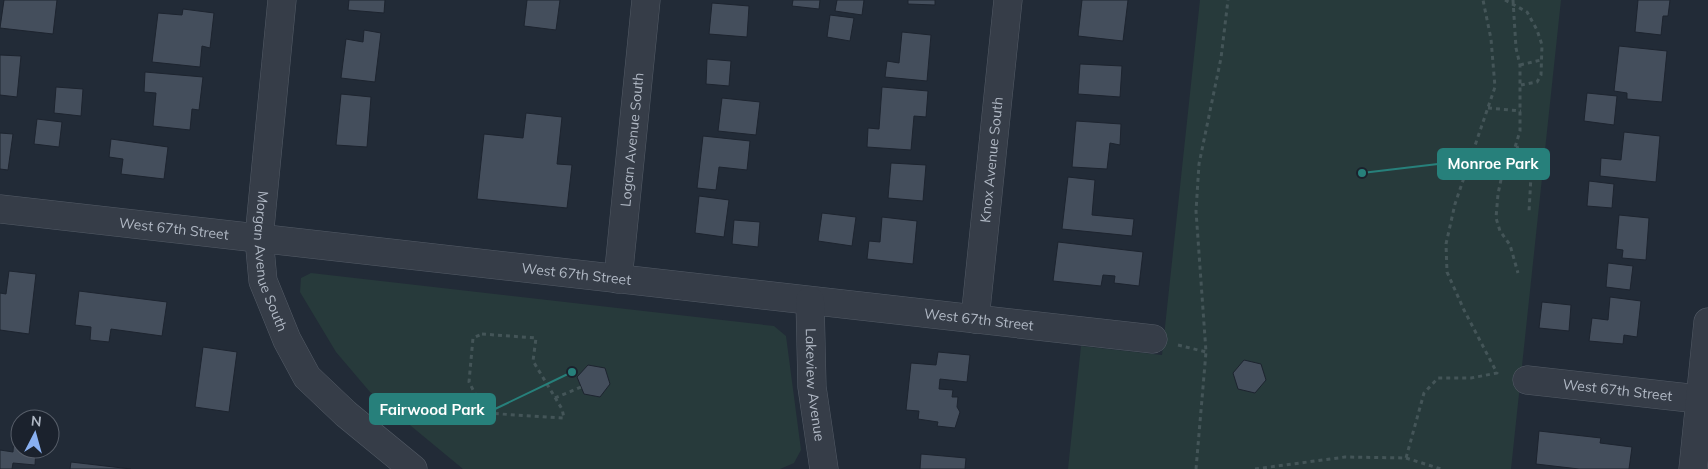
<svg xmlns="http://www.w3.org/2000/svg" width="1708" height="469" font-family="Mulish,sans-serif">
  <rect width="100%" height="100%" fill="#222b37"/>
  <path fill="#273a3b" d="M1200 0H1561L1511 469H1068L1081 346 1162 355Z
    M311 273 774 326 786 336 801 450 794 463 780 469H463L370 392 336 352 300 292 301 278Z"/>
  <path fill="#444e5c" stroke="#1d242f" d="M4 0H57L53 34 0 28Z
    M349 0H385L384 13 348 10Z
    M527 0H560L556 30 524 26Z
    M793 0H820L819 9 792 6Z
    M837 0H864L862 15 835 11Z
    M908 0H935V5L908 4Z
    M1082 0H1128L1123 41 1078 36Z
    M1638 0H1670L1668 16H1663L1661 35 1635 32Z
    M712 3 749 6 747 37 709 34Z
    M183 9 214 13 210 48 202 46 200 67 152 62 158 13 182 15Z
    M830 15 854 18 850 41 827 37Z
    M364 30 381 33 375 82 341 78 346 39 363 42Z
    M902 32 931 35 927 81 885 77 887 61 899 63Z
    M1619 46 1667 51 1662 102 1627 99V93L1614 91Z
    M0 55 21 56 17 97 0 95Z
    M707 59 731 61 729 86 706 84Z
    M1080 64 1122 66 1120 97 1078 94Z
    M145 72 203 77 199 110 192 109 190 130 153 126 156 93 144 92Z
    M56 87 83 89 81 116 54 113Z
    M882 87 928 91 926 117 914 116 911 150 867 147 868 128 879 129Z
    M1587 93 1617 96 1614 125 1584 121Z
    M341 94 371 97 367 147 336 145Z
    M722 98 760 102 756 135 718 131Z
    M526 113 562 117 557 164 572 165 567 208 477 199 484 134 523 138Z
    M37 119 62 122 59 147 34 144Z
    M1076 121 1121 124 1120 145 1110 143 1107 169 1072 167Z
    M1624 132 1660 136 1656 182 1600 176 1601 158 1621 160Z
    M0 133 13 134 8 170 0 169Z
    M703 136 750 141 747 170 719 167 716 190 697 188Z
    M111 139 168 147 164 179 121 174 123 159 109 157Z
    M891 163 926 165 923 201 888 198Z
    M1068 177 1095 180 1092 215 1134 219 1132 236 1062 229Z
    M1589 181 1614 184 1612 208 1587 206Z
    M699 196 729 200 724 237 695 233Z
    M822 213 856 217 852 246 818 241Z
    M1619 215 1649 218 1646 260 1622 258 1623 250 1616 249Z
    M882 217 917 221 913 264 867 259 869 241 880 242Z
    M734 220 760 222 758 247 732 244Z
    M1058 242 1143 252 1139 286 1114 283 1115 276 1103 275 1101 286 1053 281Z
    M1608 263 1633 266 1630 290 1606 287Z
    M9 271 36 274 29 334 0 330V293L6 294Z
    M79 291 167 302 162 336 111 329 109 342 90 340 91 327 75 325Z
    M1610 297 1641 301 1637 337 1624 335 1623 344 1589 341 1592 318 1608 320Z
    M1542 302 1571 305 1569 331 1539 328Z
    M203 347 237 352 229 412 195 407Z
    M938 352 970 355 967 382 940 379 939 389 953 390 952 397H958L957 407 960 412 955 428 937 426 938 422 918 419 919 411 906 410 911 363 936 365Z
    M1244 360 1261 364 1266 380 1255 393 1238 389 1233 373Z
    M588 365 605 368 610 384 600 397 584 394 577 377Z
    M1539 431 1601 438 1600 443 1632 447 1629 469H1579L1536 464Z
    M14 436H20V449H36L35 465 13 463 12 469H0V450L13 452Z
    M921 454 966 458 965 469H920Z
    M71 462 131 469H70Z"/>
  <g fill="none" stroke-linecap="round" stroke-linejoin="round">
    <g stroke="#535b66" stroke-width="29">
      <g id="street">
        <path id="s1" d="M282 0 259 238 263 281 287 340 307 377 346 414 413 469"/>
        <path id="s2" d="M0 209 1153 339"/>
        <path id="s3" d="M618 279 646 0"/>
        <path id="s4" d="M810 301 812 387 824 469"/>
        <path id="s5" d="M975 319 1008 0"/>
        <path id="s6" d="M1527 380 1708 400"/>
        <path d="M1693 469 1708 322"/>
      </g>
    </g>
    <path stroke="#445558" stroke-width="3" stroke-dasharray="4 4" stroke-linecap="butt" d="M1505 0 1527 12 1537 30 1542 45 1541 75 1537 82 1521 85
      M1513 0 1516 48 1520 65V131L1512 157 1502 175 1498 194 1496 218 1500 231 1510 245 1518 273
      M1520 65 1541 60
      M1488 108 1521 111
      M1517 146 1522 164 1531 176 1529 212
      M482 334 536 338 533 361 562 409 564 418 485 413 469 382 473 338Z
      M1178 345 1206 352
      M555 398 581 387
      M1406 458 1441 469
      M1196 469 1206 352 1196 211 1199 164 1221 58 1228 0
      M1255 469 1345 457 1406 458 1424 393 1438 378H1471L1497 373 1464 310 1447 272 1446 244 1455 204 1495 87 1491 39 1483 0"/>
    <use href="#street" stroke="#363d48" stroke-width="28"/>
  </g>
  <g text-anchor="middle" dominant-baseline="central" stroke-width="5" stroke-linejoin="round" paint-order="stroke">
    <g font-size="14" fill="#b0b8c4" stroke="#1b222d">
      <text stroke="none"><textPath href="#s3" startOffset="140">Logan Avenue South</textPath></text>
      <text stroke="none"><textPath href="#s5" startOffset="160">Knox Avenue South</textPath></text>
      <text stroke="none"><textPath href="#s2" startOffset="175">West 67th Street</textPath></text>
      <text stroke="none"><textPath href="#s1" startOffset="264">Morgan Avenue South</textPath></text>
      <text stroke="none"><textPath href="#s2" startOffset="580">West 67th Street</textPath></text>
      <text stroke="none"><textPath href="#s2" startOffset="985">West 67th Street</textPath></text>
      <text stroke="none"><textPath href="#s4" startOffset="84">Lakeview Avenue</textPath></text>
      <text stroke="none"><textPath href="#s6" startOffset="91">West 67th Street</textPath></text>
    </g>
  </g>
  <path fill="none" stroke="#27807b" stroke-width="2" d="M1362 173L1438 164M572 372L495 409"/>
  <g fill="#27807b" stroke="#1b222d" stroke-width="2">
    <circle cx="1362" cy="173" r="5"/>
    <circle cx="572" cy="372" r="5"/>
  </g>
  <g fill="#27807b" stroke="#27807b" stroke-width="2">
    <rect x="1438" y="149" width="111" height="30" rx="5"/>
    <rect x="370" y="394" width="125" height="30" rx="5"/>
  </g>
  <g font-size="15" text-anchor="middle" font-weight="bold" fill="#fff">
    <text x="1493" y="169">Monroe Park</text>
    <text x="432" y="415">Fairwood Park</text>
  </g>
  <g transform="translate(35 434) rotate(6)"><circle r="24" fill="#1b222d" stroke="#575e69"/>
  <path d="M0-4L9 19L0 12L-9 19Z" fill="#89b0f1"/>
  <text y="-8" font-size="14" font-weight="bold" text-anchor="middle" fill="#b0b8c4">N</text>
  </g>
</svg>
